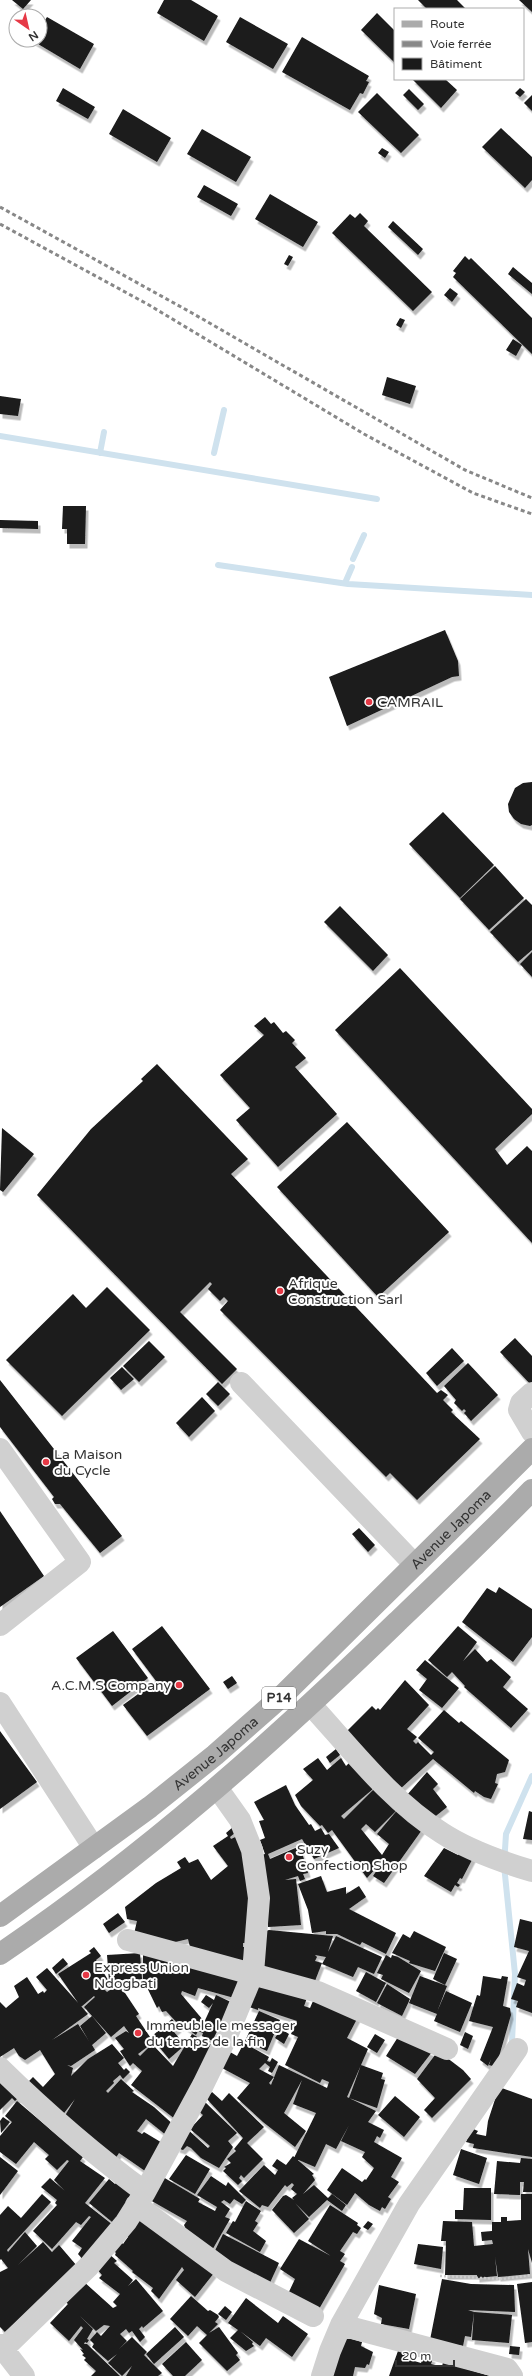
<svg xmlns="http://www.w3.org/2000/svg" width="532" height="2376" font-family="'Varela Round',sans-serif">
  <defs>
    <filter id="shadow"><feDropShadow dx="2.5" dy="4.5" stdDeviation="0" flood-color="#0004"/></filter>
  </defs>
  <rect width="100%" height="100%" fill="#fff"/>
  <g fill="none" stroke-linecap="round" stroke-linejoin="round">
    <path stroke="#cfe2ee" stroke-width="6" d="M0 436 377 499
      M100 453 104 432
      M214 453 224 410
      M353 559 364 535
      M218 565 348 584 532 595
      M345 583 352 567
      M510 2046 512 2042 515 1974 504 1865 506 1834 532 1776"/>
  </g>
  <path fill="#1a1a1a" filter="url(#shadow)" d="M12 0H31L23 9Z
    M164 0H191L218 16 204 41 157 13Z
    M418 0H457L466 9H427Z
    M519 0H532V12Z
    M377 13 395 31V63L361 30Z
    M47 17 94 44 80 69 33 41 40 40V28Z
    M240 17 288 44 273 69 226 42Z
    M302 37 369 76 366 81 369 82 363 94 360 93 350 110 282 72Z
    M412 79H445L457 90 441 108Z
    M63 88 95 107 88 119 56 101Z
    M520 88 525 92 520 97 515 93Z
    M409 89 424 104 418 110 403 95Z
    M377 93 419 135 401 153 358 112Z
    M532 95V111L524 103Z
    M123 109 171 138 157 162 109 134Z
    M501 128 532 157V180L525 188 482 147Z
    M202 129 251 157 236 182 187 154Z
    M382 148 389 152 385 158 378 153Z
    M204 185 238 204 231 216 197 197Z
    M270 194 318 222 303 247 255 219Z
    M360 213 368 221 364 226 432 292 413 311 332 233 350 214 355 218Z
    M393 221 423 249 418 255 388 227Z
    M289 255 293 257 288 266 284 264Z
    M465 256 469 260 471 258 532 318V354L453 277 456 273 453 271Z
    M513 267 532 283V294L508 274Z
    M450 288 458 294 452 302 444 295Z
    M400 318 405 320 401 328 396 325Z
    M513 339 522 345 516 356 506 350Z
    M387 377 416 386 410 404 382 395Z
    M0 396 21 399 18 416 0 414Z
    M63 506H86L85 544H67V529H62Z
    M0 520 38 521V529L0 528Z
    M445 630 458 661 459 676 452 677 347 726 329 677Z
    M532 782V825L530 826 521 824 514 819 509 812 508 804 515 788 523 783Z
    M443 812 494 865 460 898 409 844Z
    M495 866 524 898 489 930 460 899Z
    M526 899 532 905V950L518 962 490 932Z
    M340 906 388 955 373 971 324 922Z
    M532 952V977L520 964Z
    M400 968 532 1109V1114L495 1149 507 1165 527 1146 532 1151V1243L335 1030Z
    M265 1017 271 1024 274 1022 283 1033 286 1031 295 1040 292 1043 306 1058 295 1067 337 1114 278 1167 236 1120 250 1108 220 1075 264 1035 254 1026Z
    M157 1064 248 1159 231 1174 437 1393 441 1390 448 1395 443 1400 453 1410 451 1412 480 1439 417 1500 390 1473 386 1477 220 1310 228 1301 224 1297 220 1301 208 1289 212 1284 210 1282 180 1312 237 1369 222 1384 37 1195 91 1129 143 1081 141 1079Z
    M347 1122 449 1232 378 1297 277 1187Z
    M2 1128 34 1154 3 1192 0 1190Z
    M107 1287 150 1330 62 1416 6 1360 73 1294 86 1308Z
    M515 1338 532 1356V1386L500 1352Z
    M149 1341 165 1357 139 1382 123 1366Z
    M452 1348 464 1361 437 1386 426 1373Z
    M468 1363 498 1395 471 1421 464 1413 466 1411 464 1409 462 1411 454 1403 456 1400 444 1386Z
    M122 1367 134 1379 121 1390 110 1378Z
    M0 1380 122 1536 100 1553 60 1504H55L52 1499 54 1497 0 1427Z
    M218 1382 230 1394 218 1406 206 1394Z
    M202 1397 215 1411 189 1437 176 1423Z
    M0 1511 44 1576 0 1607Z
    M359 1528 375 1545 368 1552 352 1534Z
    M499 1587 532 1609V1637L513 1662 462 1622 487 1588 496 1593Z
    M162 1626 210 1689 147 1736 123 1705 156 1681 132 1649Z
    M458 1626 477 1642 463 1661 475 1649 487 1662 491 1659 511 1677 503 1687 528 1709 511 1728 464 1687 465 1686 452 1672 447 1677 428 1660Z
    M113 1631 148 1678 112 1706 76 1658Z
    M425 1660 459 1688 442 1708 419 1690 427 1679 416 1670Z
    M232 1676 237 1683 228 1689 223 1682Z
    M405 1680 429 1705 407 1729 417 1737 413 1741 416 1744 418 1742 431 1755 434 1752 418 1738 444 1710 459 1723 461 1721 509 1760 505 1772 497 1774 495 1783 498 1784 491 1799 484 1797 475 1791 474 1793 433 1759 399 1790 344 1734 372 1706 376 1710 378 1708 380 1710Z
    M0 1731 37 1782 0 1809Z
    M336 1749 340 1755 330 1763 326 1757Z
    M318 1758 327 1770 341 1758 346 1766 351 1761 373 1789 341 1816 344 1819 375 1788 397 1810 375 1832 366 1824 361 1829 382 1855 389 1844 377 1834 399 1808 424 1827 384 1883 373 1876 379 1867H377L367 1878 332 1830 328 1833 322 1825 320 1826 301 1806 295 1795 313 1780 303 1769Z
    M427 1772 438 1784 433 1789 447 1807 432 1819 407 1795Z
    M286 1785 295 1805 309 1825 311 1824 315 1831 321 1828 325 1835 329 1834 339 1848 314 1859 302 1839 268 1854 270 1859 300 1846 308 1873 303 1874 305 1879 300 1881 298 1876 285 1880 296 1879 301 1925 268 1927 261 1855 265 1854 260 1840 265 1838 259 1821 264 1820 254 1802Z
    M529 1811 532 1812V1840L523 1839Z
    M233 1827 236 1832 230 1837 231 1839 240 1835 252 1871 250 1943H243V1947H249L246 1962 191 1951 188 1939 171 1943 134 1934 137 1921 127 1919 125 1907 156 1883 181 1868 177 1862 185 1857 189 1863 198 1859 211 1880 228 1866 213 1846 228 1836 226 1833Z
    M444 1848 458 1855 462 1849 474 1856 462 1879 460 1878 457 1883 460 1885 458 1887 455 1885 451 1892 424 1876Z
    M321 1876 327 1892 346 1887V1894L359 1886 366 1897 349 1909 396 1933 386 1954 362 1942 360 1945 337 1934H326V1931L312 1933 308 1910 298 1884Z
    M118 1913 125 1922 109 1933 103 1924Z
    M520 1919 532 1922V2013L516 2007 518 2001 511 1999 517 1983 524 1986 526 1980 517 1977 529 1951 514 1947Z
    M269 1930 333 1936 328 1952 336 1936 382 1957 374 1974 358 1967 353 1977 322 1964 326 1957 315 1955 317 1957 315 1961 322 1963 313 1986 263 1970 266 1931Z
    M414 1931 446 1947 435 1971 409 1963 410 1961 392 1953 403 1934 410 1938Z
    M94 1947 101 1956 96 1960 111 1985 104 1989 107 1992 119 1984 139 2014 136 2016 152 2040 149 2041 151 2044 138 2054 140 2056 152 2044 173 2066 192 2034 215 2047 175 2119 131 2085 142 2071 133 2063 130 2066 120 2051 124 2049 115 2038 126 2031 129 2033 124 2026 111 2037 84 2007 95 1997 94 1996 81 2007 58 1974 91 1953 89 1951Z
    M143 1947 244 1976 238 1999 198 1988 195 1996 182 1991 181 1994 203 2020 197 2025 201 2029 213 2003 209 2008 201 2002 206 1995 214 2000 216 1995 235 2004 217 2043 202 2036 203 2033 198 2031 196 2035 182 2025 181 2027 166 2011 162 2012 159 2006 157 2008 143 1979Z
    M140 1953 142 1979 109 1981 107 1955Z
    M444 1953 457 1959 445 1985 433 1979Z
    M386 1955 391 1958 392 1955 398 1957 421 1971 409 1993 381 1979 383 1975 377 1973Z
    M63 1958 68 1964 56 1974 52 1968Z
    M47 1968 88 2014 52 2040 78 2024 89 2041 80 2026 92 2016 106 2033 92 2045 95 2050 71 2066 67 2065 73 2068 71 2076 88 2059 112 2044 124 2058 118 2063 124 2070 126 2068 130 2072 123 2079 120 2075 113 2081 114 2083 106 2091 108 2093 121 2079 134 2091 132 2092 154 2107 176 2127 166 2135 146 2119 137 2131 142 2134 144 2132 164 2144 148 2173 119 2153 115 2159 63 2119 75 2099 61 2117 26 2084 33 2077 43 2087 55 2074 40 2050 25 2060 19 2056 14 2048 0 2057V2002L6 2008 19 1997 14 1986 27 1977 38 1994 43 1991 44 1993 47 1990 36 1977Z
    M366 1972 386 1983 376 2002 356 1991Z
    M420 1976 447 1986 437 2012 446 1991 472 2003 460 2032 434 2021 437 2014 409 2003Z
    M483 1976 501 1979 502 1976 508 1977 503 2006 510 2008 511 2015 496 2067 489 2065 491 2059 488 2066 480 2060 493 2027 469 2021 477 1995 480 1996Z
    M387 1984 410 1999 402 2016 377 2003Z
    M256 1986 307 1998 304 2006 310 2008 316 1994 359 2015 347 2038 368 2049 347 2097 376 2111 368 2122 384 2130 380 2138 377 2136 374 2142 402 2158 391 2177 399 2182 388 2197 391 2199 385 2209 382 2207 380 2211 369 2205 355 2193 347 2205 327 2190 342 2168 362 2182 365 2179 366 2180 374 2168 362 2157 365 2152 341 2141 349 2125 336 2149 326 2144 315 2167 294 2158 316 2113 293 2104 302 2080 284 2113 306 2131 295 2147 263 2122 237 2098 250 2083 222 2068 230 2052 237 2056 244 2043 269 2057 267 2061 270 2062 272 2058 278 2062 272 2073 268 2071 270 2067 265 2063 259 2069 274 2077 269 2083 271 2085 279 2065 327 2088 329 2082 322 2079 320 2083 285 2065 298 2037 291 2034 297 2021 258 2008V2010L249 2007Z
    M259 2011 280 2020 267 2051 245 2041Z
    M172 2019 179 2028 174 2032 185 2045 169 2059 151 2037Z
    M281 2029 289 2034 284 2044 275 2038Z
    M465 2032 473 2036 468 2049 460 2045Z
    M375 2034 385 2040 377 2053 367 2047Z
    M398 2037 432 2052 415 2074 386 2056Z
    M438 2051 463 2070 471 2079 432 2118 424 2110 435 2098 417 2079Z
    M361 2065 383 2073 381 2079 385 2080 377 2108 349 2098Z
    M0 2075 21 2095 15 2101 12 2098 0 2110Z
    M499 2087 532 2099V2157L473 2148 474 2144 466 2142 471 2128 478 2131 476 2134 486 2136 488 2121Z
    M212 2092 222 2101 229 2093 264 2127 247 2143 263 2159 244 2178 241 2175 239 2178 242 2181 238 2185 223 2171 226 2168 224 2167 231 2163 227 2159 236 2151 234 2149 243 2138 206 2098Z
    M395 2096 420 2117 404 2137 378 2115Z
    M17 2101 83 2157 80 2161 105 2178 85 2203 113 2225 85 2262 78 2254 82 2248 72 2241 91 2217 89 2216 81 2225 76 2222 52 2249 33 2231 57 2205 55 2203 57 2200 41 2187 50 2178 65 2191 54 2180 69 2161 67 2160 57 2170 45 2159 49 2155 34 2142 16 2164 0 2152V2136L12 2122 5 2116Z
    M204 2101 237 2133 228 2141 233 2147 219 2168 201 2158 191 2148 187 2146 183 2150 177 2148 185 2127 208 2148 210 2146 190 2129 203 2115 197 2110Z
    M3 2117 10 2122 1 2133 0 2121Z
    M461 2149 487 2158 479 2184 453 2175Z
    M186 2155 210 2169 195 2194 169 2179Z
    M293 2156 314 2174 312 2175 315 2180 303 2194 314 2185 328 2198 332 2194 346 2205 342 2211 327 2200 309 2217 295 2203 309 2219 294 2233 272 2210 283 2196 286 2195 294 2200 292 2198 297 2194 291 2189 294 2185 292 2183 287 2187 285 2185 268 2207 262 2205 260 2208 239 2191 264 2165 275 2175 278 2170 272 2166 277 2159 286 2165Z
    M0 2157 18 2171 0 2195Z
    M521 2158 532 2159V2192H523L524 2182H520V2195L494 2194 497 2161 520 2163Z
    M211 2176 226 2186 228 2182 246 2200 242 2204 234 2199 230 2204 224 2200 221 2202 230 2209 225 2217 230 2219 211 2252 188 2234 184 2225 187 2221 150 2200 163 2177 200 2199 198 2202 215 2211 217 2207 197 2195Z
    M109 2179 115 2184 118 2181 137 2197 117 2226 89 2203Z
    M464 2188H491V2220L455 2219V2210H463Z
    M42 2194 51 2202 7 2250 8 2252 25 2232 37 2246 18 2265 43 2242 52 2252 59 2245 77 2266 5 2332 0 2327V2272L8 2268 1 2259 0 2260V2215L8 2206 21 2218Z
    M521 2194H532V2263L528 2249 530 2274 498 2277 495 2257 497 2276 477 2278V2275H445L446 2241H441L443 2221 472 2222 474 2246 493 2244 492 2240 482 2241 481 2232 492 2231V2222H501V2217H507V2221L521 2220Z
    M246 2201 261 2211 255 2221 258 2223 253 2231 266 2241 260 2252 226 2233 233 2221 235 2222Z
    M330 2205 358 2223 357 2225 361 2228 357 2234 353 2232 340 2251 345 2254 340 2261 345 2264 319 2309 287 2296 295 2279 280 2269 299 2239 331 2256 308 2241Z
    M144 2215 214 2273 195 2297 176 2280 184 2270 182 2267 159 2299 151 2291 153 2288 132 2272 133 2271 115 2255 116 2253 112 2249 122 2243 123 2244 128 2237 126 2234Z
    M368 2221 373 2224 368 2230 363 2227Z
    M223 2234 279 2263 268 2287 211 2259Z
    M418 2244 443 2247 441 2269 414 2264Z
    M109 2254 117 2261 114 2263 133 2280 128 2286 136 2279 163 2311 143 2328 142 2326 139 2329 145 2337 140 2342 132 2331 129 2333 126 2329 120 2334 127 2341 118 2350 132 2337 147 2352 144 2355 162 2373 158 2376H126L132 2366 122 2376 108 2363 117 2354 108 2361 92 2347 94 2344 90 2340 97 2332 101 2336 110 2326 104 2325 96 2331 80 2316 93 2329 87 2339 89 2340 87 2343 85 2342 84 2344H87L120 2376H91L96 2371 84 2360 86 2358 82 2355 84 2354 80 2349 83 2350 74 2340 83 2328 81 2326 69 2341 50 2323 68 2304 64 2301 83 2281 113 2308 117 2306 113 2302 120 2294 99 2278 102 2275 96 2268Z
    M442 2279 471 2284 514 2285 515 2312 468 2310 474 2312 471 2337 465 2336 463 2346 430 2340Z
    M532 2282V2342L525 2343 517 2284Z
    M379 2285 416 2294 409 2329 381 2324 382 2318 374 2314Z
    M191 2296 208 2311 210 2310 218 2315 219 2317 215 2322 218 2324 209 2333 219 2327 238 2353 236 2355 240 2360 227 2371 199 2343 207 2335 197 2326 188 2336 170 2319Z
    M246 2298 278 2323 283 2316 308 2334 292 2357 266 2338 260 2346 240 2331 253 2342 252 2344 254 2346 246 2351 230 2338 238 2330 228 2323Z
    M225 2306 232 2312 226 2320 218 2314Z
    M474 2312 512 2315 509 2343 472 2340Z
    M175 2327 184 2337 154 2364 146 2354Z
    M338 2335 362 2342 361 2346 373 2352 369 2365 367 2364 365 2368 355 2367 353 2376H325Z
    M186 2342 202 2360 185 2376H173L162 2364Z
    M510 2346 520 2347 519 2355 509 2354Z
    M398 2351 406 2353 404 2358 421 2363 424 2355 433 2358 431 2364 442 2367 443 2362 490 2376H389Z"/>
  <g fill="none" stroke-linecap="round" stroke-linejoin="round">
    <path stroke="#cdcdcd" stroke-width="2.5" stroke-dasharray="2 2" stroke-linecap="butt" d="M440 2276 503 2279 532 2275"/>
    <path stroke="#d0d0d0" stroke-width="22" d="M241 1383 415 1565
      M532 1393 521 1403 519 1410 532 1432
      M0 1449 80 1562 0 1625
      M0 1703 94 1848
      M311 1705C352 1750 391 1801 442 1833 468 1850 502 1862 532 1871
      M128 1940 318 1992 447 2049
      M0 2068C46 2113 93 2154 145 2192
      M136 2205 226 2271 313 2316
      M341 2325 507 2369 512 2376
      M0 2345 24 2376
      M0 2352 89 2266 126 2222 145 2192 203 2085 227 2036 253 1973 259 1898 252 1850 240 1820 218 1789
      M322 2376 330 2351 341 2325 409 2204 517 2049"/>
    <g stroke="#ababab" stroke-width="22">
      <path id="s1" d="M0 1916 150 1807 215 1755 282 1696 532 1449"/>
      <path d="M0 1954C146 1855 271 1744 397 1622 443 1578 488 1535 532 1490"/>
    </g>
    <path stroke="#888" stroke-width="3" stroke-dasharray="4 3" stroke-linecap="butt" d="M0 207 192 313 465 470 532 498
      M0 224 149 305 364 434 473 493 532 514"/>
  </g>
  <g fill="#e63946" stroke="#fff" stroke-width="1.5">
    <circle cx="369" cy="702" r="4"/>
    <circle cx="280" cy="1291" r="4"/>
    <circle cx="46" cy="1462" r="4"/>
    <circle cx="179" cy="1685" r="4"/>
    <circle cx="289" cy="1857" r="4"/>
    <circle cx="86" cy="1975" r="4"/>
    <circle cx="138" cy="2033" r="4"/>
  </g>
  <g text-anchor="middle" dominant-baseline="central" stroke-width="4" stroke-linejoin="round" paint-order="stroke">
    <rect fill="#fff" stroke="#707070" stroke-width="1" x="262" y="1687" width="34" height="22" rx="3"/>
    <g font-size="13" font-weight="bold" fill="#333">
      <text x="279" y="1698">P14</text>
    </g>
    <g font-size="14" fill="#333" stroke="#fff" text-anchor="start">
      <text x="377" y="702">CAMRAIL</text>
      <text x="288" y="1283">Afrique<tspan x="288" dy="16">Construction Sarl</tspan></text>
      <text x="54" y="1454">La Maison<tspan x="54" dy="16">du Cycle</tspan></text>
      <text x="171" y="1685" text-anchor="end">A.C.M.S Company</text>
      <text x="297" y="1849">Suzy<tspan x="297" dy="16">Confection Shop</tspan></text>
      <text x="94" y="1967">Express Union<tspan x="94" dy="16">Ndogbati</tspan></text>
      <text x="146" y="2025">Immeuble le messager<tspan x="146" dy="16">du temps de la fin</tspan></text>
    </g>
    <g font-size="14" fill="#333" stroke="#fff">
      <text stroke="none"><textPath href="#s1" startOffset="595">Avenue Japoma</textPath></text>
      <text stroke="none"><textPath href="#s1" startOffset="270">Avenue Japoma</textPath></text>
    </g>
  </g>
  <rect x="394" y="8" width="130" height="72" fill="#ffffff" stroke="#adadad"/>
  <rect x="402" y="21" width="20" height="6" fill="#ababab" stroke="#adadad"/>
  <text x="430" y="28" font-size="12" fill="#333333">Route</text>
  <rect x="402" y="41" width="20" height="6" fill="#888888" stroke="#adadad"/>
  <text x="430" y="48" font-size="12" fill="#333333">Voie ferrée</text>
  <rect x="402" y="58" width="20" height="12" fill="#1a1a1a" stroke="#adadad"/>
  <text x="430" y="68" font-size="12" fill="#333333">Bâtiment</text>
  <g transform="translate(28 28) rotate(146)"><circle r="19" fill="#ffffff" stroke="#adadad"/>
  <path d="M0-3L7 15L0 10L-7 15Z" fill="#e63946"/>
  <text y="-6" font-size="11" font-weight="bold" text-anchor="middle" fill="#333333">N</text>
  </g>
  <path d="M396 2360v6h58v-6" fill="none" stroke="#333333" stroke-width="2"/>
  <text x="402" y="2360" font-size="12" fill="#333333" stroke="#ffffff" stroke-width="3" paint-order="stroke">20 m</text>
</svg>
